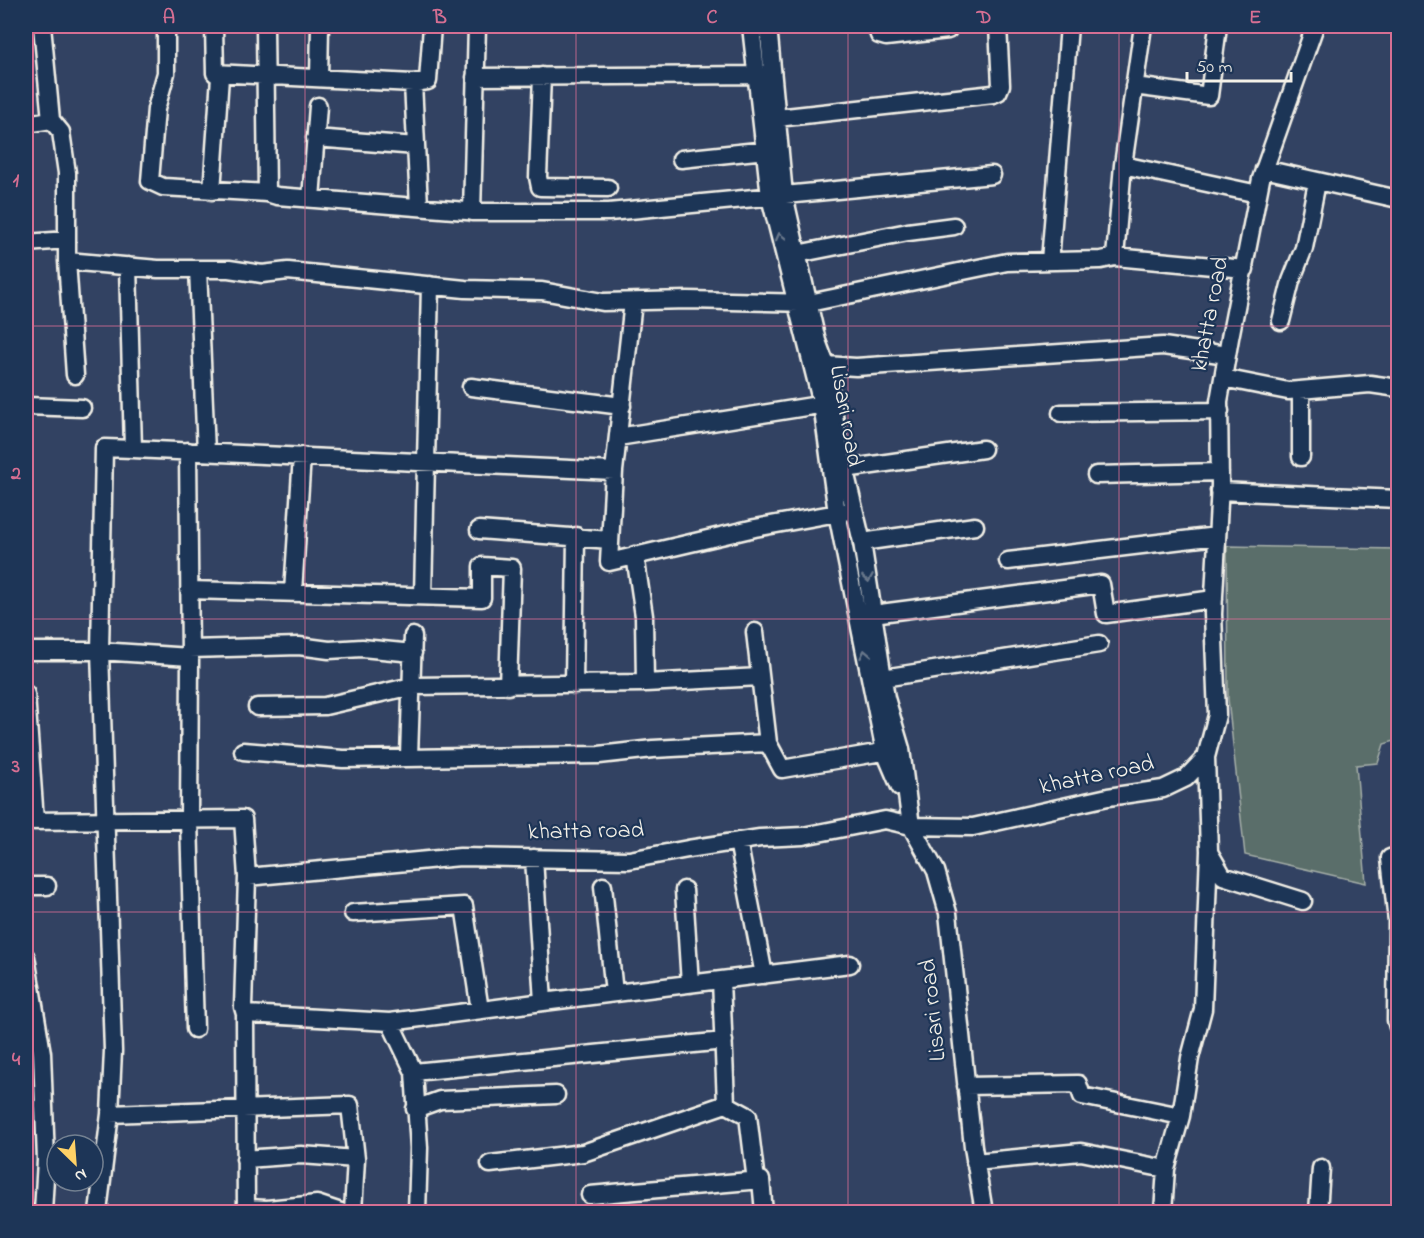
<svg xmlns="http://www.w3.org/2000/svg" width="1424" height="1238" font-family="'Indie Flower',sans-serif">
  <rect width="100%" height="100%" fill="#324262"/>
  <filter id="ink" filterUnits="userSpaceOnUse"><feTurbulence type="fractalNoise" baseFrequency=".0167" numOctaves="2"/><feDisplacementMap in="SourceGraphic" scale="12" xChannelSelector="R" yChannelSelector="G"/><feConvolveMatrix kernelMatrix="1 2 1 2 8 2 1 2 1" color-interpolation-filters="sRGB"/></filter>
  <g filter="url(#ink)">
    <path fill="#5a6e6a" stroke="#a7b0a9" stroke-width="1.5" d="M1227 546 1398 549V740L1384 744 1378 763 1356 765 1366 883 1245 855 1228 699Z"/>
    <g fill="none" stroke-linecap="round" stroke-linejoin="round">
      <g stroke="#f4f1e8" stroke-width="21">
        <path id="minor" d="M166 26V73L156 109 150 181 163 187 267 193 277 196 479 212H609L992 175
          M214 26 215 73 413 83 419 206
          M265 26 267 193
          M751 26 770 197 822 404 837 513 885 752 900 787
          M768 26 784 195 817 341 826 365 839 446 862 542 886 698 901 749 911 826 936 871 948 913 973 1147 984 1212
          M876 26 879 35 886 37 948 30
          M542 76 538 177 540 187 608 188
          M475 77 768 75
          M319 78 320 26
          M413 83 428 81 432 26
          M1134 86 1209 96 1218 26
          M777 118 993 94 998 92 1001 85 998 26
          M51 120 61 132 67 173V240
          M26 124 51 120 42 26
          M315 138 416 146
          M681 159 776 149
          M1123 165 1258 194
          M1264 169 1398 199
          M212 191 220 77 215 73
          M311 199 318 106
          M472 212 477 26
          M26 243 67 240V261L158 269H229L262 274 288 271 465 289 542 291 603 302 688 300 809 303 1007 262 1101 260 1115 257 1245 269
          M797 254 908 232 954 226
          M1115 257 1123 165 1143 26
          M67 261 75 375
          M1050 261 1069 26
          M128 266 133 449 614 471 609 562 755 528 854 510
          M198 269 206 452
          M1281 321 1291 281 1304 248 1317 182
          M826 365 856 367 1163 346 1227 355
          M1223 378 1288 391 1370 384 1398 388
          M471 387 622 406
          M26 406 82 408
          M1061 413 1220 411
          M618 437 831 403
          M133 449 104 448 100 651 190 657 188 451
          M1301 457V390
          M845 469 983 449
          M614 471 633 302
          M1096 475 1220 472
          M1219 491 1398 499
          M479 530 610 540
          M862 542 975 526
          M1008 561 1217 536
          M189 590 482 598V566L512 568 508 686
          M293 592 302 456
          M423 596 430 285
          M873 614 1101 584 1106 614 1214 599
          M190 649 299 646 329 650 362 648 413 653
          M26 651H100L113 1051 110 1114 98 1212
          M190 657 189 820 195 1029
          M883 678 1099 644
          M645 683 760 677
          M574 685 576 536
          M26 694 35 821
          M257 707 325 706 412 686 645 683 644 616 635 555
          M768 743 782 769 894 750
          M243 751 343 759 599 755 653 749 768 743 755 632
          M409 756 413 636
          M26 821 243 819 247 877 243 1007 245 1014 246 1212
          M738 841 764 975
          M1209 852 1223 876 1303 901
          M1398 856 1390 858 1397 921 1396 1020 1398 1027
          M534 858 543 1002 850 964
          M247 877 460 857 629 860 688 849 760 838 803 836 885 820 911 826 973 827 1108 797 1163 789 1186 778 1206 757 1217 715 1213 614 1220 485 1219 401 1230 338 1261 179 1315 26
          M26 886H47
          M603 886 614 993
          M684 890 690 984
          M353 913 464 906 480 1010
          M26 957 42 1053 46 1160 43 1212
          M721 980 726 1104 748 1116 756 1181
          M245 1014 390 1022 543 1002
          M390 1022 414 1072 419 1148 417 1212
          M414 1072 724 1041
          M966 1086 1078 1084 1082 1096 1181 1116 1166 1169 1081 1152 975 1162
          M415 1109 440 1100 556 1095
          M110 1114 350 1105 356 1159 353 1212
          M1181 1116 1190 1058 1203 1009 1209 851 1206 757
          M245 1159 301 1155 356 1159
          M490 1164 583 1153 726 1104
          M590 1195 761 1180 764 1212
          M247 1208 267 1209 317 1204 341 1212
          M26 1212H27
          M1163 1212 1166 1169
          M1318 1212 1321 1168"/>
      </g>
      <use href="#minor" stroke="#1d3557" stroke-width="16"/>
    </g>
    <defs><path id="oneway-chevron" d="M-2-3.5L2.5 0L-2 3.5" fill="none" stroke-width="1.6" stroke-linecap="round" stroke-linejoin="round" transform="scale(1.5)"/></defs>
    <g stroke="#68778a">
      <use href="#oneway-chevron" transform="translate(780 237) rotate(-104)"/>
      <use href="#oneway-chevron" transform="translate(868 578) rotate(81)"/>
      <use href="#oneway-chevron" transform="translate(865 654) rotate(-101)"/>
    </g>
  </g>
  <path fill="none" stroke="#d66f93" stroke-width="1.5" stroke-opacity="0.55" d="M305 26V1212M576 26V1212M848 26V1212M1119 26V1212M26 326H1398M26 619H1398M26 912H1398"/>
  <g text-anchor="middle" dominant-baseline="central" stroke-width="4.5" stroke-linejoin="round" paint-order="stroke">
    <g font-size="24" fill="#f4f1e8" stroke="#1d3557">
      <text transform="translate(1211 314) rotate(-79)">khatta road</text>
      <text transform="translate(845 416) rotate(80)">Lisari road</text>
      <text transform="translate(1097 776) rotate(-12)">khatta road</text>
      <text transform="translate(586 832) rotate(-1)">khatta road</text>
      <text transform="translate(934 1010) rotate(-96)">Lisari road</text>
    </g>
  </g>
  <rect width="1424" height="1238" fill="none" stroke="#1d3557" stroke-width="66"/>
  <g transform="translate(75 1163) rotate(155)"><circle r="28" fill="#1d3557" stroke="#738091" stroke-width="1.5"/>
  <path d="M0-4.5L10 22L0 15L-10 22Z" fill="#ffd166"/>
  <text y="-9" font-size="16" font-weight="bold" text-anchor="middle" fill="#f4f1e8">N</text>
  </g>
  <path d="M1187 72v9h104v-9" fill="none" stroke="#f4f1e8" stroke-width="3"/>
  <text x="1196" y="72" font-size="18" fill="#f4f1e8" stroke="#1d3557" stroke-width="4.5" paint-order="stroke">50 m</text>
  <rect x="33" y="33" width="1358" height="1172" fill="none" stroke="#d66f93" stroke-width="2"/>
  <g font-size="20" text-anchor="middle" font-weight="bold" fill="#d66f93">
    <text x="169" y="23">A</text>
    <text x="440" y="23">B</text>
    <text x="712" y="23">C</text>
    <text x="984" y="23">D</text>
    <text x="1255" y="23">E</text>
    <text x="16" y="186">1</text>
    <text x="16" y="479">2</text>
    <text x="16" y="772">3</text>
    <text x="16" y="1065">4</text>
  </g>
</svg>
